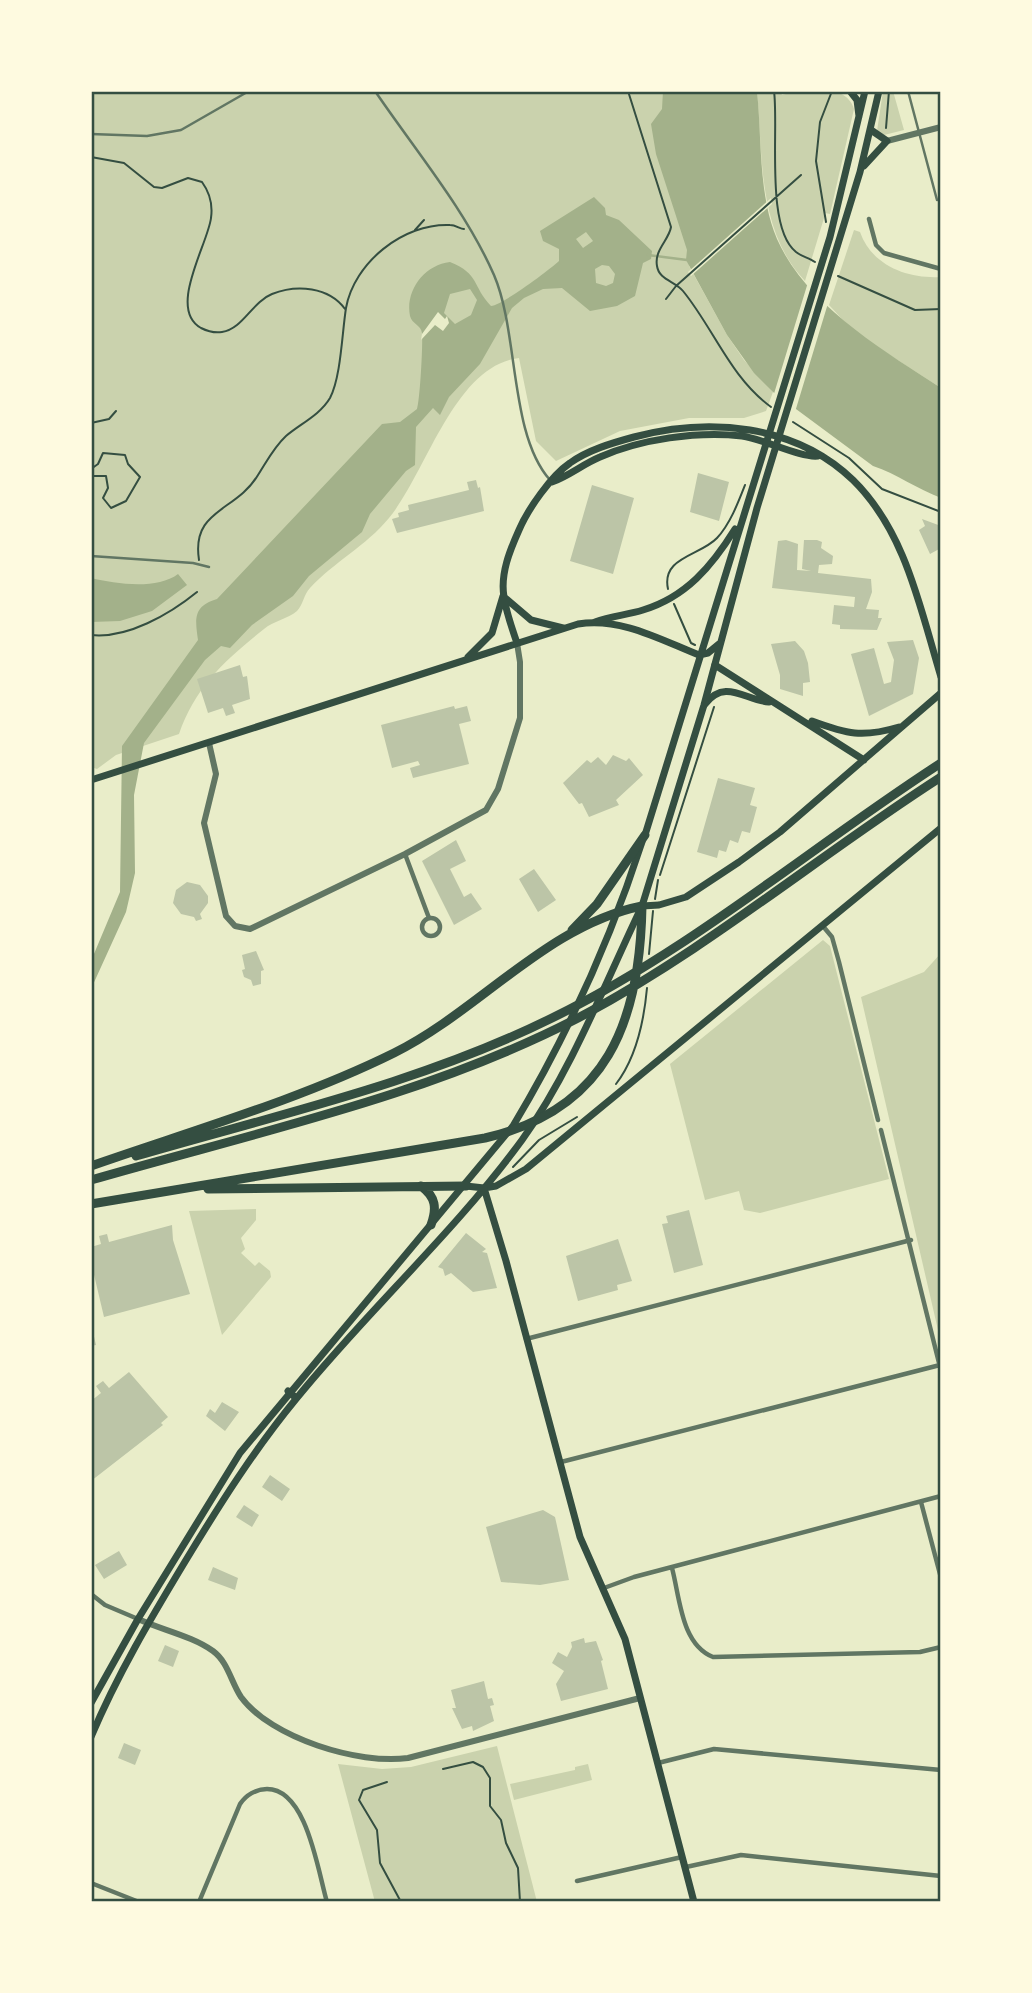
<svg xmlns="http://www.w3.org/2000/svg" width="1032" height="1993" font-family="Poppins,sans-serif">
  <rect width="100%" height="100%" fill="#e9edc9"/>
  <path fill="#cad2ad" d="M91 91H668L677 209 688 247 689 266 727 335 744 360 773 392 766 411 744 418H689L620 431 556 461 536 441 519 358C454 366 427 472 389 518 366 546 334 562 310 588 304 594 303 605 297 611 288 619 273 621 264 629 226 659 195 687 179 734L116 755 97 769 91 767Z
    M757 91H780L782 95C804 89 846 82 854 109L830 214 825 213 824 218 805 281C757 231 763 155 757 91Z
    M883 91H893L904 130 884 135 877 131Z
    M854 230 860 232C872 266 908 279 941 277V388L854 332 829 305Z
    M823 940 830 946 889 1179 760 1213 744 1210 739 1191 705 1200 670 1064Z
    M941 953V1343L861 997 924 972Z
    M256 1209V1220L241 1238 245 1249 241 1253 255 1266 259 1262 270 1271 271 1277 222 1335 189 1211Z
    M497 1746 537 1902H375L338 1764 382 1769 411 1767Z
    M588 1764 592 1780 514 1800 510 1784 575 1770V1767Z"/>
  <path fill="#a3b18a" fill-rule="evenodd" d="M663 91H757C762 139 758 194 777 239 806 305 883 350 941 388V498C917 489 897 474 873 466L773 392 754 373 727 335 686 260 687 250 656 154 651 124 662 109Z
    M594 197 605 208 606 215 619 220 652 251 651 259 643 263 635 296 617 306 590 311 562 288 543 289 524 298 512 308 480 364 449 397 440 415 433 408 416 427 415 465 406 471 370 514 362 532 309 576 293 596 252 625 230 648 221 646 205 660 144 743 134 795 135 873 126 912 91 989V961L120 892 122 746 198 640C195 619 193 606 217 599L382 424 400 422 417 409C420 400 423 344 422 333 421 325 412 324 410 316 405 291 424 265 450 262 480 274 472 286 491 306 504 304 548 271 559 261V249L543 241 540 231ZM586 232 593 241 583 248 576 239ZM602 265 609 266 615 274 613 283 606 286 596 283 595 269ZM470 289 477 300 471 315 455 324 444 313 450 294Z
    M178 574 187 585 152 611 120 621 91 622V578C116 584 157 590 178 574Z"/>
  <path fill="#e9edc9" d="M771 198 772 204 691 276 688 272Z
    M809 279 829 300 795 412 773 397Z
    M438 312 445 319 447 316 449 323 443 331 435 325 421 340 422 334Z"/>
  <g fill="none" stroke-linecap="round" stroke-linejoin="round">
    <path stroke="#a3b18a" stroke-width="2.5" d="M648 255 687 260"/>
  </g>
  <path fill="#bcc5a7" d="M698 473 729 482 719 521 690 512Z
    M476 480 478 488 480 487 484 511 397 533 392 519 399 517 398 513 409 510 408 505 469 490 467 482Z
    M592 485 634 498 613 574 570 561Z
    M922 519 941 526V548L930 554 919 530 925 526Z
    M786 540 798 544 797 570 811 571 802 569 804 540H817L822 542 821 548 833 556 832 564 819 565 818 573 871 579 872 592 866 609 879 610 878 618H882L877 630 840 629V625L832 624 834 605 854 607 855 597 772 588 778 541Z
    M913 640 919 658 913 694 869 716 851 654 874 648 884 684 891 682 894 660 887 642Z
    M795 641 804 651 808 663 810 682 803 683V696L780 689V675L771 644Z
    M240 665 243 677 247 676 250 699 232 705 235 713 226 716 223 708 208 713 197 679Z
    M454 706 455 709 467 706 471 721 459 724 469 764 413 778 410 768 420 765 418 761 392 768 381 725Z
    M613 755 626 761 629 758 643 775 616 800 619 805 589 817 582 803 579 804 563 783 587 760 591 763 598 757 606 765Z
    M718 778 755 788 750 805 757 807 750 833 742 831 738 843 730 840 726 852 719 850 717 858 697 852Z
    M456 840 466 861 450 869 464 897 471 893 482 909 454 925 422 861Z
    M534 869 556 900 538 912 519 879Z
    M187 882 200 885 208 896V903L200 914 202 919 196 921 194 917 181 914 173 903 176 890Z
    M256 951 264 970 261 971V984L253 986 251 980 244 977 242 970 245 969 242 955Z
    M689 1210 703 1265 674 1273 662 1224 668 1223 666 1216Z
    M172 1225 173 1240 190 1294 104 1317 91 1262V1247L101 1244 99 1236 107 1234 109 1242Z
    M466 1233 486 1249 482 1252 487 1253 497 1288 473 1292 451 1273 445 1276 443 1269 438 1267Z
    M618 1239 632 1281 617 1285 618 1290 578 1301 566 1256Z
    M92 1328 96 1345 91 1346V1329Z
    M129 1372 168 1417 161 1423 163 1425 91 1481V1401L101 1393 96 1386 103 1381 109 1388Z
    M222 1402 239 1412 225 1431 206 1416 210 1409 215 1413Z
    M270 1475 290 1489 282 1501 262 1487Z
    M244 1505 259 1515 252 1527 236 1517Z
    M543 1510 555 1517 569 1580 540 1585 501 1582 486 1527Z
    M119 1551 127 1565 104 1579 95 1565Z
    M213 1567 238 1578 235 1590 208 1580Z
    M584 1638 585 1643 596 1641 603 1660 601 1661 608 1689 561 1701 556 1684 564 1671 552 1663 558 1652 567 1657 572 1647 571 1642Z
    M165 1645 179 1651 173 1667 158 1661Z
    M484 1681 488 1699 492 1698 494 1705 490 1706 494 1721 473 1731 472 1726 462 1729 452 1708H456L451 1690Z
    M124 1743 141 1750 135 1765 118 1758Z"/>
  <g fill="none" stroke-linecap="round" stroke-linejoin="round">
    <path stroke="#344e41" stroke-width="2" d="M628 91 671 227C669 240 654 250 657 266 659 280 675 281 683 291 714 329 730 377 771 407
      M774 91C779 128 765 228 796 252 801 256 809 258 815 262
      M886 128 889 91
      M91 157 124 163 154 187 162 188 188 178 202 182C210 193 213 204 211 218 208 244 167 309 201 328 207 331 215 333 222 332 243 329 252 302 272 294 297 284 329 287 345 309
      M826 222 816 161 820 122 832 91
      M415 230 424 220
      M838 276 915 310 941 309
      M666 299 676 286 801 175
      M793 422 849 458 882 489 941 512
      M91 423 109 419 116 411
      M91 469 98 464 103 453 125 455 128 464 140 477 126 501 111 508 103 498 108 488 106 476H91
      M199 560C191 509 236 512 258 475 267 461 274 447 286 436 300 424 320 415 330 398 341 377 342 333 346 308 354 263 403 223 450 225 456 225 460 229 464 229
      M668 589C661 557 700 556 717 538 730 524 738 503 745 485
      M674 604 691 643 695 645
      M91 635C127 639 170 614 197 592
      M660 875 714 707
      M655 899 658 880
      M649 954 653 911
      M616 1084C636 1058 644 1021 647 988
      M513 1167 539 1140 577 1117
      M443 1769 473 1762 483 1767 490 1778V1806L501 1820 506 1843 518 1868 520 1902
      M387 1782 363 1790 359 1800 377 1830 380 1863 401 1902"/>
    <path stroke="#617663" stroke-width="2.5" d="M375 91C415 150 465 209 494 275 519 333 509 434 550 480
      M908 91 937 200
      M91 134 147 136 181 130 249 91
      M91 556 193 563 209 567"/>
    <path stroke="#617663" stroke-width="4.5" d="M869 219 876 245 884 253 941 269
      M405 854 429 918
      M422 927a9 9 0 1 1 18 0a9 9 0 1 1-18 0Z
      M822 925 832 937 839 962 878 1120
      M881 1130 941 1371
      M526 1339 911 1240
      M561 1462 940 1365
      M921 1502 941 1578
      M672 1568C680 1598 681 1644 713 1657L920 1652 941 1647
      M604 1588 634 1577 941 1496
      M91 1594 105 1605 138 1619
      M658 1763 714 1749 941 1770
      M686 1867 741 1855 941 1876
      M577 1881 682 1857
      M91 1883 139 1902
      M199 1902 240 1804C246 1795 256 1789 267 1789 307 1789 318 1872 327 1902"/>
    <path stroke="#617663" stroke-width="6" d="M887 141 941 127
      M209 743 216 774 204 823 226 916 235 926 250 929 405 854 486 810 498 789 520 718V662L517 643
      M138 1619C162 1630 192 1636 213 1651 228 1662 231 1682 241 1697 271 1738 359 1765 408 1758L640 1698"/>
    <path stroke="#344e41" stroke-width="7" d="M552 482C569 476 583 464 600 457 641 439 697 431 742 436 764 439 800 458 818 456
      M504 597 531 620 563 628
      M517 643C512 628 506 612 504 597 500 574 510 550 519 530 528 509 551 476 570 463 588 450 612 443 634 437 709 417 795 424 853 480 906 532 920 608 941 677
      M468 657 492 633 503 596
      M715 665 864 760
      M705 704C725 678 745 700 769 702
      M812 721C847 734 862 738 899 727
      M91 780 578 624C621 617 661 640 699 655
      M484 1188 506 1261 580 1537 625 1639 694 1902
      M484 1188 496 1186 526 1169 941 828
      M91 1703 138 1619 240 1453 513 1126C567 1036 610 941 642 842
      M91 1737C117 1675 151 1618 186 1560 220 1504 254 1450 296 1399 368 1310 454 1233 522 1140 572 1070 605 983 642 906L659 905 686 897 739 862 780 832 941 693"/>
    <path stroke="#344e41" stroke-width="7" d="M850 91 857 100 859 116
      M864 166 887 141 871 130
      M595 622C611 616 627 615 643 610 686 597 712 566 735 529
      M699 655 708 653 719 644
      M645 835 830 237 865 91
      M642 906 704 705 757 508 860 172 879 91
      M466 1186 484 1188
      M288 1391 296 1398"/>
    <path stroke="#344e41" stroke-width="9" d="M572 930 597 904 645 835
      M136 1156C276 1115 421 1083 552 1018 691 950 811 847 941 763
      M91 1166C191 1131 299 1100 394 1053 479 1011 547 925 642 906 640 1022 607 1110 485 1138L91 1204
      M91 1180C253 1133 428 1096 578 1018 707 950 819 855 941 777
      M421 1186C436 1197 437 1208 431 1225
      M208 1189 466 1186"/>
  </g>
  <rect width="1032" height="1993" fill="none" stroke="#fefae0" stroke-width="186"/>
  <rect x="93" y="93" width="846" height="1807" fill="none" stroke="#344e41" stroke-width="2.5"/>
</svg>
